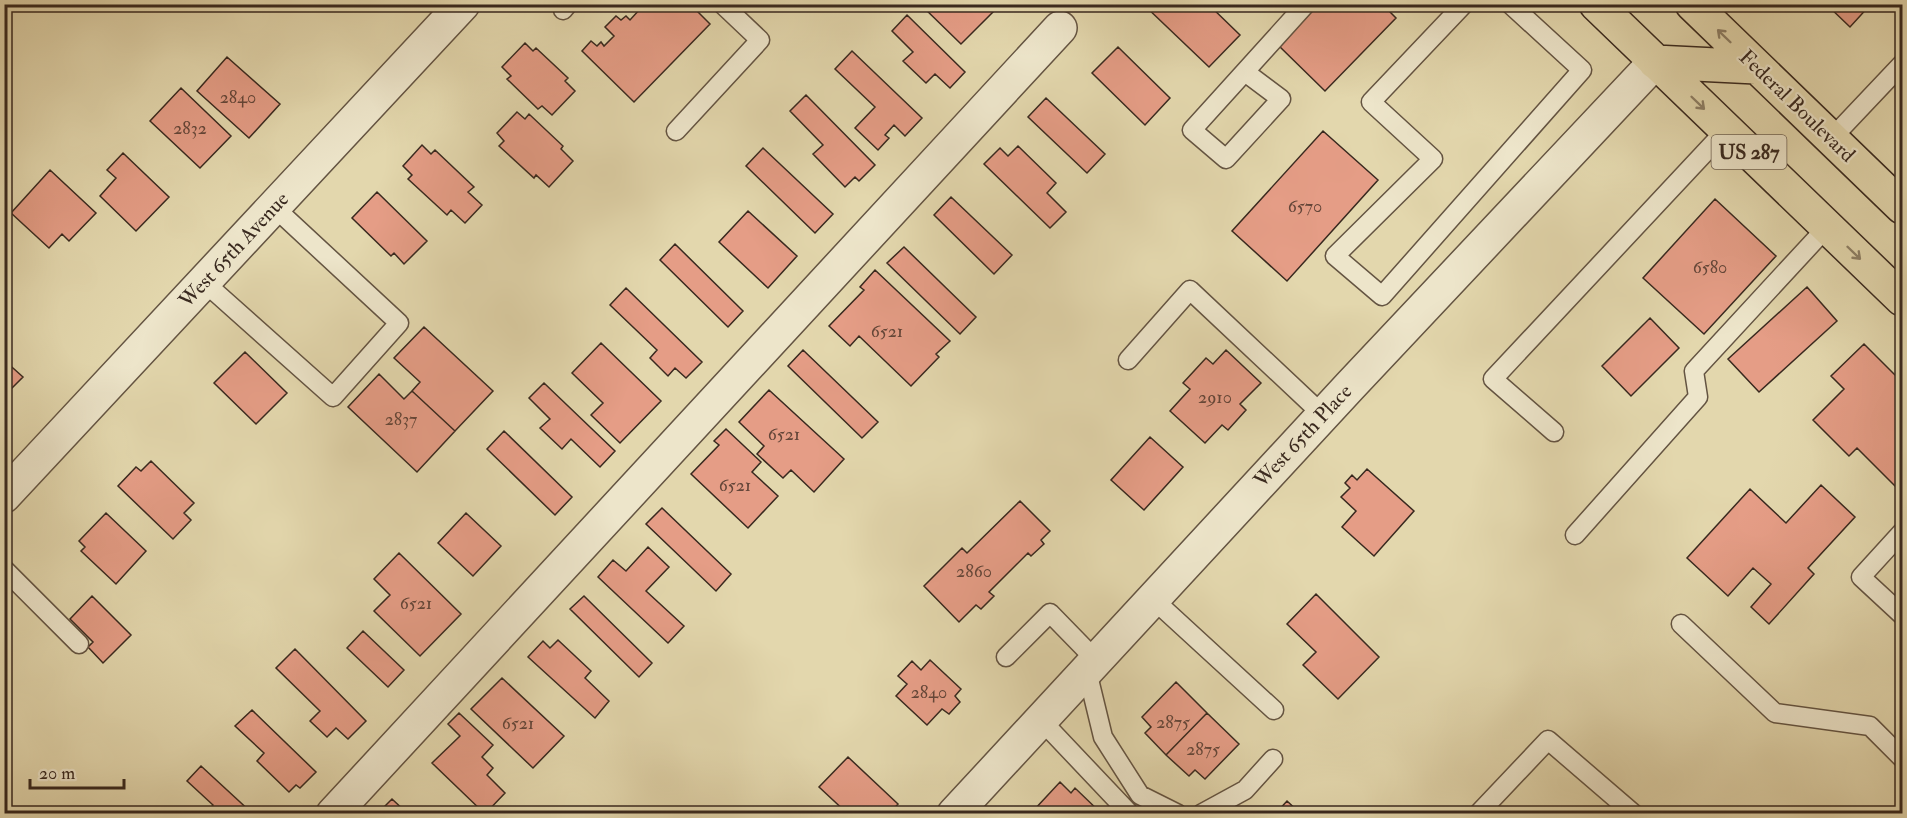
<svg xmlns="http://www.w3.org/2000/svg" width="1907" height="818" font-family="'IM FELL Double Pica',serif">
  <rect width="100%" height="100%" fill="#e3d7ad"/>
  <filter id="stains"><feTurbulence type="fractalNoise" baseFrequency=".00333" numOctaves="4"/><feColorMatrix values="0 0 0 0 .2 0 0 0 0 .09 0 0 0 0 .02 0 0 0 .5 -.17"/></filter>
  <radialGradient id="worn" r=".72"><stop offset=".6" stop-color="#630" stop-opacity="0"/><stop offset="1" stop-color="#630" stop-opacity=".3"/></radialGradient>
  <path fill="#e59d86" stroke="#39291f" stroke-width="1.5" d="M635 4H690L710 24 634 102 582 51 591 41 597 46 601 42 604 46 614 36 605 27 616 16 621 20 626 16 630 20 640 9Z
    M920 4H991L996 9 961 44Z
    M1143 4H1208L1240 35 1209 67Z
    M1318 4H1395L1389 11 1396 18 1325 91 1278 45Z
    M1826 4H1871L1850 27Z
    M907 15 965 72 950 88 935 74 926 83 903 61 913 52 892 31Z
    M525 43 533 51 536 48 568 78 565 81 575 91 552 115 542 106 538 109 507 79 511 76 502 67Z
    M1118 47 1170 98 1145 125 1092 73Z
    M852 51 922 118 905 136 894 125 885 135 889 138 878 150 855 128 875 107 835 69Z
    M227 57 280 104 249 138 197 91Z
    M181 88 231 136 200 168 150 121Z
    M806 95 875 165 859 181 855 177 845 187 813 154 823 145 790 111Z
    M1046 98 1105 154 1087 173 1028 117Z
    M517 112 525 119 529 114 563 146 561 149 573 161 549 187 536 175 534 178 499 146 504 141 497 133Z
    M1323 131 1378 180 1287 281 1232 231Z
    M422 145 431 154 435 150 474 187 468 192 482 205 465 223 451 210 447 215 408 179 412 175 403 166Z
    M1018 146 1056 183 1047 193 1066 212 1050 228 984 164 1000 148 1008 156Z
    M763 148 833 214 815 233 746 166Z
    M123 153 169 197 136 231 100 196 116 178 107 170Z
    M50 170 96 213 69 241 62 234 49 248 11 213Z
    M377 192 427 241 404 264 394 253 391 256 352 218Z
    M951 197 1012 255 994 274 934 215Z
    M1715 199 1776 256 1704 334 1643 278Z
    M748 211 797 256 768 288 719 242Z
    M675 244 743 311 728 327 660 260Z
    M904 247 976 317 960 334 887 263Z
    M875 270 950 341 936 354 939 357 911 386 859 336 850 346 829 326 864 290 860 287Z
    M1807 287 1837 321 1759 392 1728 359Z
    M626 288 702 362 686 378 675 368 668 376 650 358 657 350 610 305Z
    M1650 318 1679 348 1631 396 1602 366Z
    M424 327 493 391 455 431 412 391 420 382 394 358Z
    M601 343 661 401 620 443 591 415 603 403 572 373Z
    M1864 344 1902 382V493L1857 448 1849 456 1813 420 1844 389 1831 376Z
    M803 350 878 422 862 438 788 366Z
    M1226 350 1261 383 1240 404 1246 410 1228 430 1222 425 1205 443 1170 411 1190 389 1183 383 1206 358 1213 364Z
    M245 352 287 393 256 424 214 383Z
    M4 360 23 377 4 396Z
    M379 374 404 399 412 391 455 431 417 472 348 407Z
    M544 383 615 451 600 467 571 439 562 449 540 428 550 419 529 398Z
    M769 390 844 459 814 492 791 470 783 478 757 454 764 446 739 422Z
    M726 429 761 462 752 472 778 496 748 528 691 474 719 445 714 441Z
    M504 431 572 497 555 515 487 449Z
    M1150 437 1183 467 1144 510 1111 480Z
    M151 461 194 503 184 513 191 520 173 539 118 486 136 467 141 471Z
    M1367 469 1414 511 1374 556 1342 527 1356 511 1341 497 1350 488 1345 483 1352 475 1357 480Z
    M1821 485 1855 517 1808 568 1814 574 1769 624 1751 607 1771 584 1753 568 1728 596 1687 558 1750 489 1786 523Z
    M1020 501 1050 531 1041 540 1044 544 1031 556 1028 553 989 592 994 596 981 609 976 605 959 622 924 586 962 548 967 553Z
    M662 508 731 574 716 591 646 524Z
    M106 513 146 551 116 584 81 551 85 547 79 541Z
    M466 513 501 546 473 576 438 543Z
    M648 547 669 567 646 591 684 626 668 643 598 577 613 560 626 571Z
    M399 553 461 614 420 656 374 611 390 595 374 579Z
    M1316 594 1379 657 1338 699 1303 665 1316 652 1287 624Z
    M92 596 131 635 103 663 88 647 93 642 70 619Z
    M584 596 652 663 639 677 570 609Z
    M363 631 404 670 388 687 347 648Z
    M558 640 591 671 585 678 609 701 595 718 528 657 543 641 550 648Z
    M295 649 366 721 348 739 336 728 327 737 310 721 320 711 276 668Z
    M930 660 961 689 955 696 960 702 949 714 942 709 927 725 896 696 907 684 898 676 912 661 921 670Z
    M502 678 564 736 533 768 471 709Z
    M1176 682 1207 713 1166 755 1145 733 1151 727 1142 717Z
    M252 710 316 772 300 788 296 785 289 792 257 761 264 753 235 726Z
    M459 713 493 745 482 757 493 768 487 775 505 793 485 814 432 763 460 736 448 724Z
    M1207 713 1239 744 1205 779 1195 770 1189 776 1166 755Z
    M848 757 898 804 889 814H848L819 787Z
    M201 766 253 814H205L213 805 187 781Z
    M1060 782 1071 793 1075 788 1102 814H1039L1034 810Z
    M392 799 408 814 378 813Z
    M1287 801 1301 814H1275Z"/>
  <g fill="none" stroke-linecap="round" stroke-linejoin="round">
    <g stroke="#645442" stroke-width="21">
      <path id="lane" d="M1464 4 1371 102 1433 159 1335 256 1382 296 1582 70 1510 4
        M563 10 568 4
        M1245 72 1281 99 1226 159 1192 130 1306 4
        M676 131 760 40 722 4
        M1831 139 1902 64
        M204 282 333 397 399 323 274 207
        M1128 360 1190 290 1323 415
        M1554 432 1493 379 1726 130
        M1902 532 1861 577 1902 615
        M1575 535 1698 397 1694 371 1827 227
        M4 569 79 644
        M1153 599 1274 710
        M1681 624 1775 713 1870 726 1902 758
        M1006 657 1050 613 1089 653 1087 671 1103 737 1140 795 1178 814
        M1041 720 1130 814
        M1201 814 1245 790 1273 759
        M1478 814 1548 740 1634 814"/>
    </g>
    <g stroke="#645442" stroke-width="36">
      <path id="street" d="M4 496 463 4
        M333 814 1060 28
        M954 814 1350 386 1655 62"/>
    </g>
    <g stroke="#39291f" stroke-width="36">
      <path id="primary" d="M1596 4 1902 299
        M1692 4 1902 207
        M1655 62 1756 67"/>
    </g>
    <use href="#lane" stroke="#ede5ca" stroke-width="18"/>
    <use href="#street" stroke="#ede5ca" stroke-width="33"/>
    <use href="#primary" stroke="#e3d7ad" stroke-width="33"/>
  </g>
  <defs><path id="oneway-shaft" d="M-6 0H5M1.5-3L5.5 0L1.5 3" fill="none" stroke-width="1.6" stroke-linecap="round" stroke-linejoin="round" transform="scale(1.5)"/></defs>
  <g stroke="#8e8066">
    <use href="#oneway-shaft" transform="translate(1724 36) rotate(-136)"/>
    <use href="#oneway-shaft" transform="translate(1698 103) rotate(44)"/>
    <use href="#oneway-shaft" transform="translate(1854 253) rotate(44)"/>
  </g>
  <g text-anchor="middle" dominant-baseline="central" stroke-width="4.5" stroke-linejoin="round" paint-order="stroke">
    <g font-size="18" fill="#644639">
      <text x="238" y="97">2840</text>
      <text x="190" y="128">2832</text>
      <text x="1305" y="206">6570</text>
      <text x="1710" y="267">6580</text>
      <text x="887" y="331">6521</text>
      <text x="1215" y="397">2910</text>
      <text x="401" y="419">2837</text>
      <text x="784" y="434">6521</text>
      <text x="735" y="485">6521</text>
      <text x="974" y="571">2860</text>
      <text x="416" y="603">6521</text>
      <text x="929" y="692">2840</text>
      <text x="1173" y="722">2875</text>
      <text x="518" y="723">6521</text>
      <text x="1203" y="749">2875</text>
    </g>
    <rect fill="#ede5ca" stroke="#6f6152" stroke-width="1.5" x="1711.5" y="135" width="75" height="34" rx="4.5"/>
    <g font-size="20" font-weight="bold" fill="#39291f">
      <text x="1749" y="152">US 287</text>
    </g>
    <g font-size="21" fill="#39291f" stroke="#ede5ca">
      <text transform="translate(1797 106) rotate(44)">Federal Boulevard</text>
      <text transform="translate(234 250) rotate(-47)">West 65th Avenue</text>
      <text transform="translate(1303 436) rotate(-47)">West 65th Place</text>
    </g>
  </g>
  <rect width="1907" height="818" fill="none" stroke="#e3d7ad" stroke-width="24"/>
  <rect x="6" y="6" width="1895" height="806" fill="none" stroke="#39291f" stroke-width="3"/>
  <rect x="12" y="12" width="1883" height="794" fill="none" stroke="#39291f" stroke-width="1.5"/>
  <path d="M30 779v9h94v-9" fill="none" stroke="#39291f" stroke-width="3"/>
  <text x="39" y="779" font-size="18" fill="#39291f" stroke="#ede5ca" stroke-width="4.5" paint-order="stroke">20 m</text>
  <rect width="100%" height="100%" filter="url(#stains)"/>
  <rect width="100%" height="100%" fill="url(#worn)"/>
</svg>
